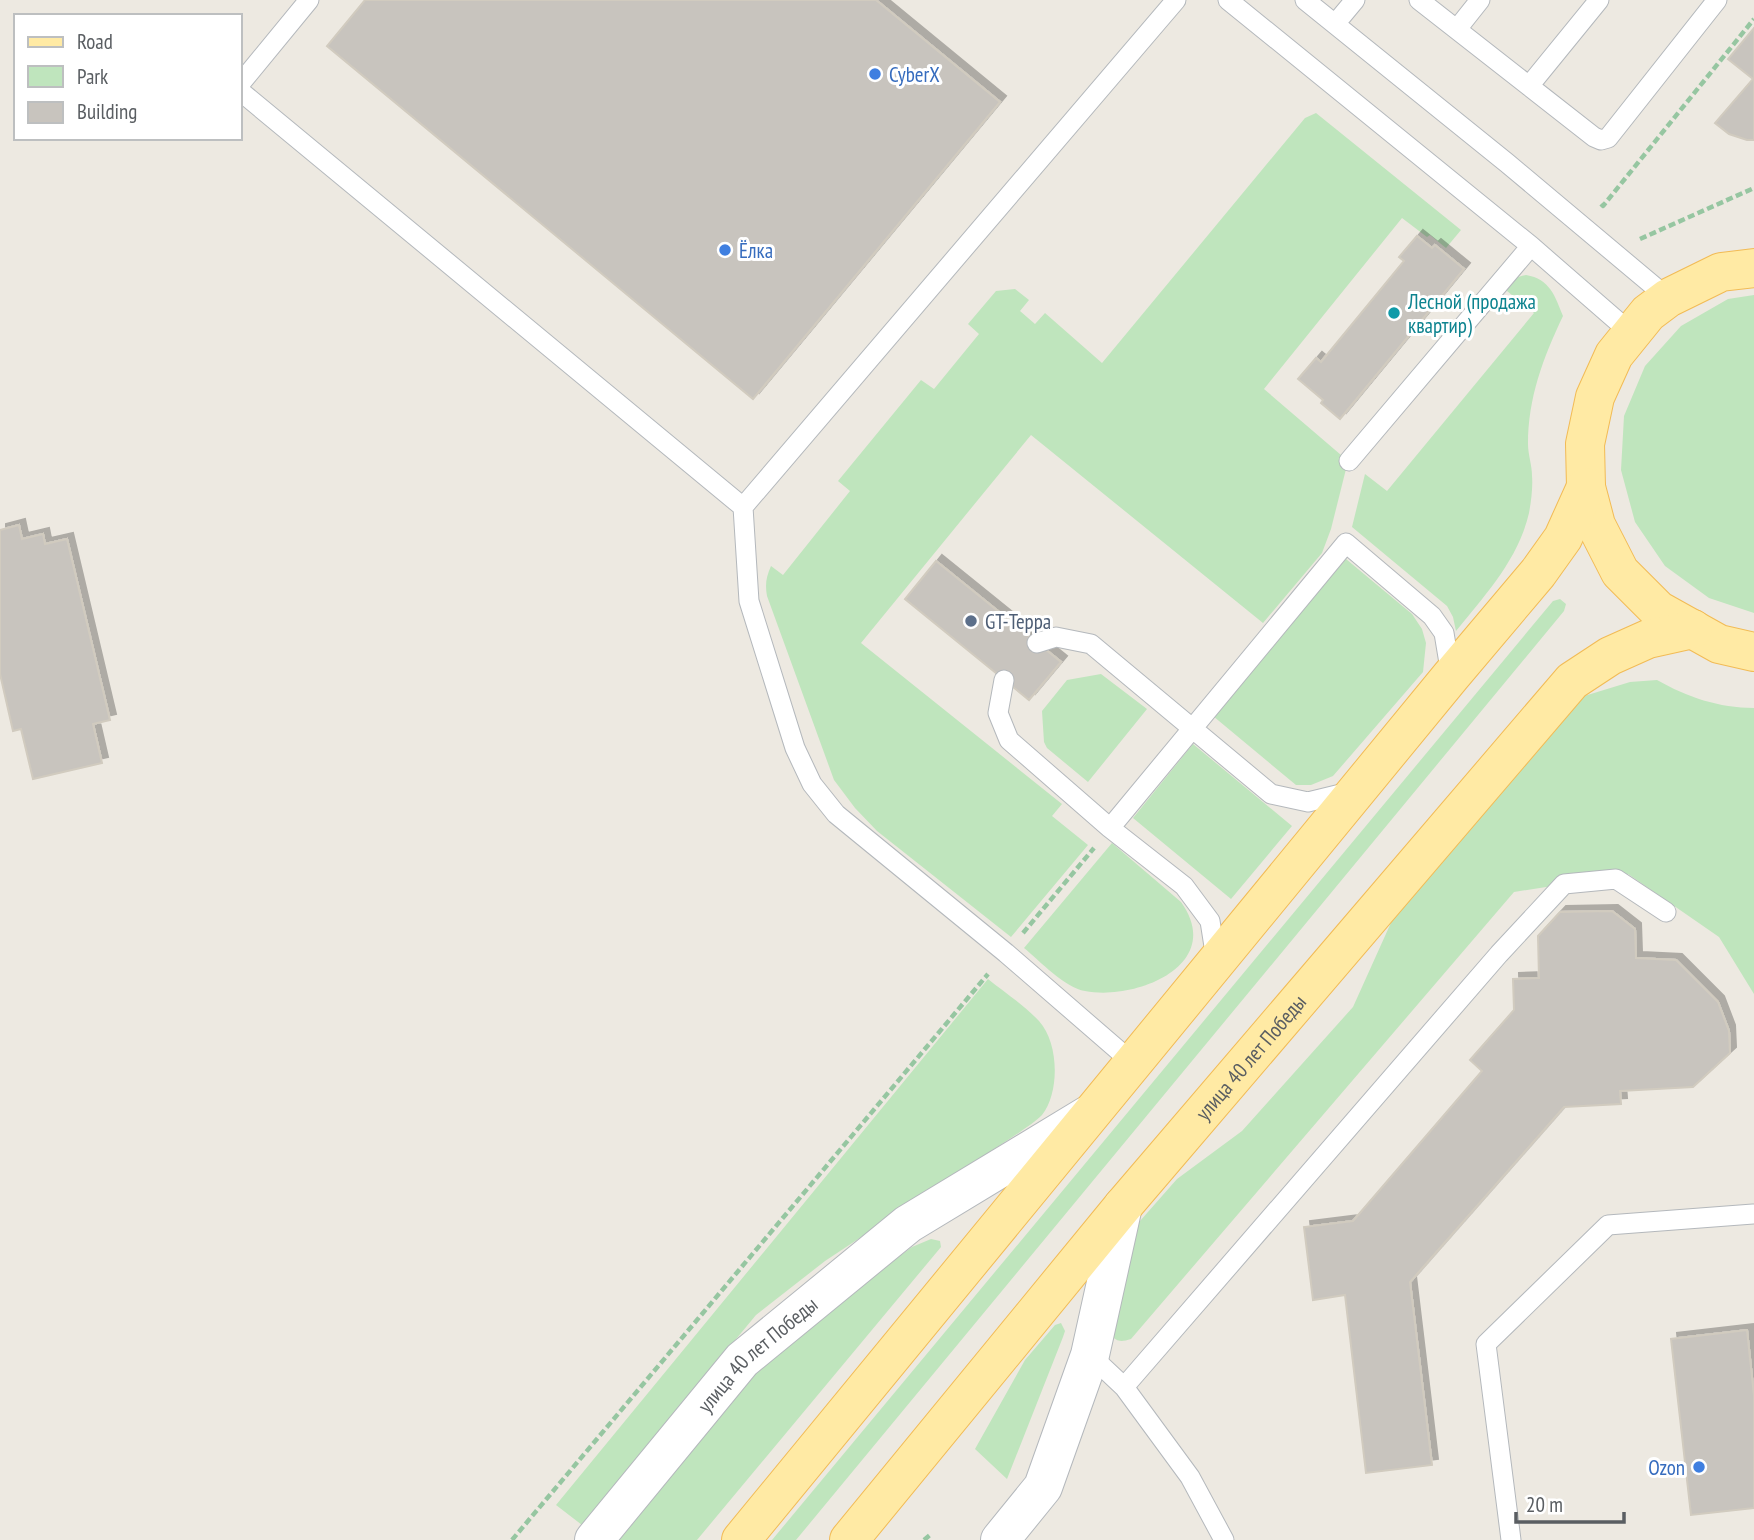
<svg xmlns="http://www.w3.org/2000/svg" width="1754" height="1540" font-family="'PT Sans Narrow',sans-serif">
  <defs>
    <filter id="shadow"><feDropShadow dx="6" dy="-6" stdDeviation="0" flood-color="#0004"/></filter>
  </defs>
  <rect width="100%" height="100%" fill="#ede9e1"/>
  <path fill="#bfe5bd" d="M1316 113 1461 230 1446 248 1430 235 1427 237 1402 218 1264 389 1348 461 1331 529 1322 553 1263 623 1031 435 861 643 1062 804 1052 816 1088 845 1011 937 877 831 855 808 834 780 767 596C765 585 766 577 771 566L783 575 850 491 838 481 921 380 934 389 979 334 968 324 996 291 1015 289 1029 300 1020 311 1035 324 1045 313 1102 363 1305 118Z
    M1526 275C1550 279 1555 296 1563 316 1543 358 1528 398 1528 444 1528 455 1532 465 1532 476 1533 487 1531 502 1529 513 1518 560 1485 595 1456 631L1453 617 1447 606 1352 527 1365 474 1387 491 1534 313 1507 291C1509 280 1516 277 1526 275Z
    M1754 295V613L1709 598 1665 566 1635 522 1621 470 1624 416 1645 366 1681 326 1728 299Z
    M1346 559 1412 614 1422 629 1426 643 1423 672 1333 776 1311 785H1296L1213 716Z
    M1560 599 1566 604 1564 611 796 1540H772L1553 601Z
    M1101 674 1147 709 1088 782 1047 748 1044 742 1042 711 1067 680Z
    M1657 680C1687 697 1719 708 1754 708V994L1719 937 1628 874 1514 892 1131 1339C1121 1342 1117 1342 1111 1335L1125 1238 1177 1179 1242 1131 1353 1007 1394 916 1581 697 1630 682Z
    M1193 744 1292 826 1231 899 1133 818Z
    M1112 843 1181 902C1226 965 1136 1001 1085 991 1065 988 1040 961 1024 948Z
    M988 979C1004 992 1024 1005 1039 1021 1059 1043 1060 1092 1042 1115 1036 1121 1027 1127 1020 1132L825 1261 756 1315 582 1525 556 1505Z
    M931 1239 940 1241 941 1247 697 1540H615L755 1372 792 1335 912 1247Z
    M1061 1323 1065 1331 1063 1337 1007 1479 975 1449 1025 1360 1055 1325Z"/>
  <path fill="#c8c4be" stroke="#d1cbbf" stroke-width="2" filter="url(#shadow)" d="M365 0H876L1000 102 753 399 327 46Z
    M1754 28V140H1747L1729 134 1715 123 1753 79 1728 59Z
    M1417 236 1432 248 1435 245 1464 269 1340 419 1321 403 1323 400 1298 379 1316 358 1321 362 1404 261 1399 257Z
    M19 525 22 539 43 534 45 544 67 539 110 720 93 724 102 763 33 779 21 729 13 731 0 674V530Z
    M936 561 1061 662 1029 700 905 599Z
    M1612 911 1635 929 1636 958 1676 960 1718 1002 1729 1031 1730 1053 1693 1087 1620 1091 1621 1104 1564 1107 1410 1282 1432 1465 1366 1473 1345 1295 1313 1300 1304 1227 1353 1221 1482 1071 1470 1060 1514 1010 1513 979 1539 978 1538 936 1560 912Z
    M1747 1330 1754 1396V1508L1691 1515 1671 1339Z"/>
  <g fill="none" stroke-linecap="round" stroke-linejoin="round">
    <g stroke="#b4b8bc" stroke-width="21">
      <path id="service" d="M1228 0 1531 246
        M1305 0 1507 163 1668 298
        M1419 0 1594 137 1601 140 1608 138 1717 0
        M1335 24 1355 0
        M1457 29 1480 0
        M240 84 309 0
        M1529 86 1599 0
        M240 91 743 507
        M1349 461 1531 246 1631 333
        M1037 643 1056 637 1091 644 1271 794 1308 802 1349 792
        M1004 680 998 713 1009 740 1110 828 1184 886 1210 921 1216 959
        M1110 828 1346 543 1432 616 1444 633 1451 675
        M1133 1063 1006 953 836 814 812 784 795 748 749 601 743 507 1176 0
        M1090 1355 1124 1387 1190 1477 1224 1540
        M1124 1387 1499 954 1564 884 1616 879 1666 912
        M1511 1540 1486 1344 1608 1225 1753 1214"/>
    </g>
    <g stroke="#b4b8bc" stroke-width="40">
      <g id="minor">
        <path id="s1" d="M594 1540 742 1360 908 1224 1088 1115"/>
        <path d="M1000 1540 1043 1487 1090 1355 1123 1206"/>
      </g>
    </g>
    <g stroke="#f2bb55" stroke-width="40">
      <g id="primary">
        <path d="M1754 268 1721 272 1668 298 1648 313 1614 355 1595 397 1585 444 1586 487 1596 525 1620 572 1658 610 1719 644 1754 652"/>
        <path d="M741 1540 1451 676 1538 573 1563 538 1586 487"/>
        <path id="s2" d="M849 1540 1123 1206 1572 681 1610 656 1648 639 1693 629"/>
      </g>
    </g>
    <path stroke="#96c6a1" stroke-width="4.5" stroke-dasharray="7 3.5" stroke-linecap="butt" d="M1601 204 1603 206 1754 19
      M1640 239 1754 188
      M1023 933 1094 848
      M512 1540 988 974
      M924 1540 930 1535"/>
    <use href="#service" stroke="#fff" stroke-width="19"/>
    <use href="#minor" stroke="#fff" stroke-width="38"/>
    <use href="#primary" stroke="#ffeaa4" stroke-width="38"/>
  </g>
  <g fill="#3f7fe0" stroke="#fff" stroke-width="2.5">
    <circle cx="875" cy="74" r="7"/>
    <circle cx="725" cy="250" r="7"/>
    <circle cx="1699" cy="1467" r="7"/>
  </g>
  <circle fill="#0f9aa8" stroke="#fff" stroke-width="2.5" cx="1394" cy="313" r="7"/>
  <circle fill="#5c6f8a" stroke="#fff" stroke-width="2.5" cx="971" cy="621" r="7"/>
  <g text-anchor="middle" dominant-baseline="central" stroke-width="6" stroke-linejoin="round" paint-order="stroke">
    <g font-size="21" fill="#366cbe" stroke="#fff" text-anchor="start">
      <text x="889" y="74">CyberX</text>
      <text x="739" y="250">Ёлка</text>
      <text x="1685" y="1467" text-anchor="end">Ozon</text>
    </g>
    <g font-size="21" fill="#0d838f" stroke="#fff" text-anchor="start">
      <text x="1408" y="301">Лесной (продажа<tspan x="1408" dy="24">квартир)</tspan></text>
    </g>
    <g font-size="21" fill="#4e5e75" stroke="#fff" text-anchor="start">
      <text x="985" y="621">GT-Терра</text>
    </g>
    <g font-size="21" fill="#5a5e62" stroke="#fff">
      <text stroke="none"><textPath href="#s2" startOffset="628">улица 40 лет Победы</textPath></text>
      <text stroke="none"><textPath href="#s1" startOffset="248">улица 40 лет Победы</textPath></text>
    </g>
  </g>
  <rect x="14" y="14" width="228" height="126" fill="#ffffff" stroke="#bdbfc0" stroke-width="2"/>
  <rect x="28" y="37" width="35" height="10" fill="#ffeaa4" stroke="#bdbfc0" stroke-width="2"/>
  <text x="77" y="49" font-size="21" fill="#5a5e62">Road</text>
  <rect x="28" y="66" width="35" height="21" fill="#bfe5bd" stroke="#bdbfc0" stroke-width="2"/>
  <text x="77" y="84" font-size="21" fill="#5a5e62">Park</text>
  <rect x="28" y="102" width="35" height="21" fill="#c8c4be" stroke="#bdbfc0" stroke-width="2"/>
  <text x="77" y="119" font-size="21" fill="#5a5e62">Building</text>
  <path d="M1516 1512v10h108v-10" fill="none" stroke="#5a5e62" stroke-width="3.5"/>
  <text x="1526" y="1512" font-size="21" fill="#5a5e62" stroke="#ffffff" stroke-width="5" paint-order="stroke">20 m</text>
</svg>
